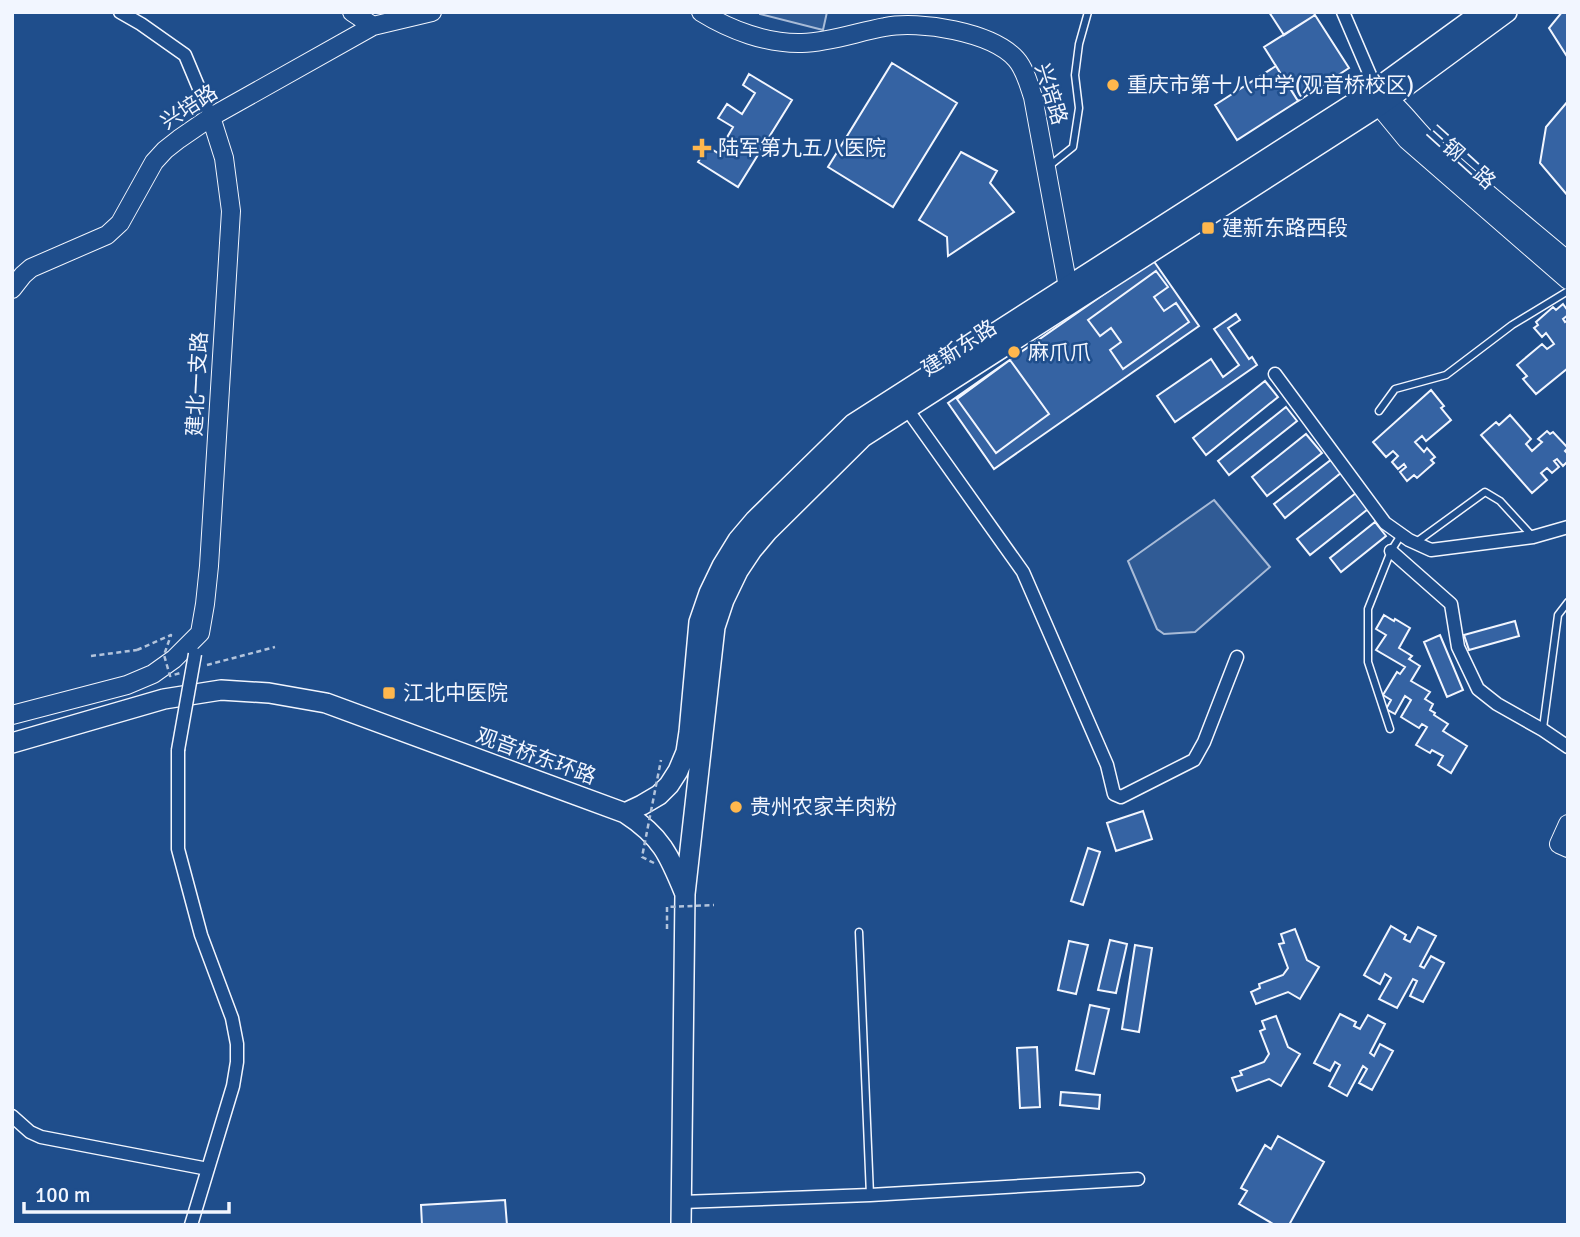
<svg xmlns="http://www.w3.org/2000/svg" width="1580" height="1237" font-family="Signika,'Noto Sans SC',sans-serif">
  <rect width="100%" height="100%" fill="#1f4e8c"/>
  <path fill="#305b95" stroke="#a8bbd7" stroke-width="2" d="M760 12H827L823 30 760 14Z
    M1214 500 1270 567 1195 632 1164 634 1157 629 1128 561Z"/>
  <path fill="#3563a3" stroke="#f2f6ff" stroke-width="2" d="M1269 12H1313L1315 15 1284 35Z
    M1562 12H1568V58L1549 28Z
    M1315 15 1349 68 1298 101 1264 47Z
    M892 63 957 103 893 207 828 167Z
    M1276 66 1298 101 1237 140 1215 105Z
    M749 74 792 100 738 187 698 162 708 147 718 153 733 127 718 118 727 104 742 114 755 93 743 85Z
    M1568 101V196L1540 163 1546 127Z
    M961 152 997 171 990 183 1014 212 948 256 947 237 919 220Z
    M1153 260 1199 326 994 469 948 403Z
    M1156 271 1168 287 1154 297 1164 311 1176 303 1189 322 1123 369 1110 350 1121 342 1111 328 1100 336 1088 320Z
    M1563 304 1568 311V315L1563 319 1565 322 1568 320V368L1536 394 1523 379 1527 376 1517 365 1542 344 1547 349 1554 344 1546 333 1542 337 1534 328 1538 325 1536 322 1553 307 1556 310Z
    M1236 314 1240 320 1228 328 1249 359 1252 357 1257 365 1175 422 1157 396 1211 359 1223 377 1239 365 1214 329Z
    M1010 360 1049 414 996 453 957 399Z
    M1265 381 1278 397 1206 455 1193 438Z
    M1431 390 1444 406 1441 408 1451 420 1426 441 1422 436 1415 442 1424 452 1427 448 1435 457 1431 460 1434 463 1417 478 1414 475 1407 481 1400 472 1406 467 1404 464 1398 469 1392 462 1398 456 1393 451 1386 457 1373 442Z
    M1286 407 1297 421 1229 475 1218 461Z
    M1510 415 1531 439 1526 444 1532 451 1542 442 1538 439 1547 431 1550 434 1553 432 1568 448 1565 451 1568 454V461L1563 466 1557 459 1554 461 1559 467 1552 473 1547 468 1541 473 1547 480 1532 493 1481 435 1496 422 1499 425Z
    M1306 434 1322 453 1267 496 1252 477Z
    M1332 459 1342 472 1285 518 1274 504Z
    M1356 493 1368 509 1310 555 1297 539Z
    M1375 522 1386 536 1341 572 1330 558Z
    M1384 615 1394 621 1395 619 1410 628 1399 648 1412 656 1409 659 1420 666 1411 681 1430 692 1425 699 1433 704 1430 710 1435 713 1434 715 1448 724 1443 731 1467 746 1451 773 1438 765 1443 756 1432 750 1430 753 1416 745 1427 727 1422 724 1419 728 1401 717 1411 700 1405 696 1395 714 1386 709 1391 700 1383 695 1397 672 1400 674 1405 667 1376 650 1386 635 1376 629Z
    M1515 621 1519 636 1469 650 1464 635Z
    M1440 635 1463 690 1447 697 1424 642Z
    M1143 811 1152 839 1116 851 1107 823Z
    M1088 848 1100 852 1083 905 1071 901Z
    M1391 926 1406 935 1404 939 1410 942 1418 927 1436 936 1420 966 1424 968 1431 956 1444 963 1423 1002 1410 996 1417 981 1413 979 1397 1008 1379 999 1391 978 1385 974 1380 984 1364 975Z
    M1295 929 1307 960 1319 967 1300 999 1288 992 1256 1004 1251 992 1260 988 1259 984 1283 975 1288 968 1279 944 1284 943 1281 934Z
    M1110 940 1127 944 1116 993 1098 990Z
    M1069 941 1088 945 1076 994 1058 990Z
    M1135 945 1152 948 1139 1032 1122 1029Z
    M1090 1005 1109 1009 1094 1074 1076 1070Z
    M1340 1014 1356 1022 1354 1026 1360 1029 1368 1015 1385 1024 1370 1053 1374 1056 1380 1044 1393 1051 1372 1090 1359 1083 1367 1069 1363 1066 1347 1096 1329 1086 1340 1065 1335 1062 1330 1071 1314 1063Z
    M1276 1016 1288 1047 1300 1054 1281 1086 1269 1079 1237 1091 1232 1078 1242 1075 1240 1071 1264 1062 1269 1054 1260 1031 1265 1029 1262 1021Z
    M1037 1047 1040 1107 1020 1108 1017 1048Z
    M1061 1092 1100 1095 1099 1109 1060 1105Z
    M1278 1136 1324 1162 1289 1225H1275L1239 1204 1247 1191 1241 1188 1265 1145 1271 1149Z
    M505 1200 507 1225H422L421 1205Z"/>
  <g fill="none" stroke-linecap="round" stroke-linejoin="round">
    <g stroke="#f2f6ff" stroke-width="9">
      <path id="lane" d="M1048 167 1073 147 1079 108 1075 75 1079 44 1088 12
        M1379 411 1395 389 1446 375 1512 325 1568 291
        M1415 543 1485 492 1500 501 1533 537
        M1543 728 1558 615 1568 602
        M1390 729 1368 662V609L1391 551 1401 535
        M859 932 870 1195"/>
    </g>
    <g stroke="#f2f6ff" stroke-width="15">
      <path id="street" d="M120 12 141 24 185 55 211 117
        M1343 12 1376 89
        M1275 374 1385 523 1409 540 1431 550 1533 537 1568 527
        M907 409 1023 572 1107 765 1114 794 1121 797 1194 760 1204 742 1237 657
        M1391 551 1451 604 1458 647 1478 689 1497 704 1543 730 1568 747
        M178 750V849L201 935 232 1018 237 1044V1062L233 1086 191 1225
        M12 1116 30 1132 41 1137 208 1169
        M682 1202 870 1195 1138 1179"/>
    </g>
    <g stroke="#f2f6ff" stroke-width="20">
      <path id="secondary" d="M352 12 373 26
        M701 12C730 30 767 44 802 43 831 42 857 32 885 27 919 20 992 32 1016 59 1025 69 1029 85 1033 97L1070 298
        M1379 91C1400 106 1414 128 1432 145 1476 185 1523 223 1568 261
        M1377 93 1379 106 1407 140 1568 280
        M12 289 23 275 31 268 107 235 120 223 154 162 165 150 179 139 211 117 373 26 432 12
        M12 715 127 685 153 674 174 659 200 633 205 604 209 566 231 211 224 158 211 117
        M1568 824 1559 844 1568 848"/>
    </g>
    <g stroke="#f2f6ff" stroke-width="22">
      <path id="primary" d="M12 743 164 699 221 690 269 693 326 703 625 813C662 837 669 855 685 894L681 1225
        M625 813 642 805 659 795 669 785 678 771 686 752 689 732 699 622 709 593 722 566 738 540 755 520 853 424 1376 89 1482 12
        M685 894 715 627 724 600 738 571 752 550 768 531 863 437 1379 106 1507 12"/>
    </g>
    <path stroke="#b3c4dc" stroke-width="2.5" stroke-dasharray="5 3.5" stroke-linecap="butt" d="M91 656 137 650
      M207 665 275 647"/>
    <use href="#lane" stroke="#1f4e8c" stroke-width="6"/>
    <use href="#street" stroke="#1f4e8c" stroke-width="12"/>
    <use href="#secondary" stroke="#1f4e8c" stroke-width="18"/>
    <use href="#primary" stroke="#1f4e8c" stroke-width="19"/>
    <g stroke="#f2f6ff" stroke-width="15" stroke-linecap="butt">
      <path id="street-bridge" d="M178 750 195 654"/>
    </g>
    <path stroke="#b3c4dc" stroke-width="2.5" stroke-dasharray="5 3.5" stroke-linecap="butt" d="M137 650 171 635 164 655 170 676 180 673
      M654 863 642 857 661 760
      M667 929V907L714 905"/>
    <use href="#street-bridge" stroke="#1f4e8c" stroke-width="12"/>
  </g>
  <g fill="#ffb74d" stroke="#1f4e8c" stroke-width="2.5">
    <circle cx="1113" cy="85" r="7"/>
    <path d="M698.5 137.5h7v7h7v7h-7v7h-7v-7h-7v-7h7z"/>
    <rect x="1201" y="221" width="14" height="14" rx="3.5"/>
    <circle cx="1014" cy="352" r="7"/>
    <rect x="382" y="686" width="14" height="14" rx="3.5"/>
    <circle cx="736" cy="807" r="7"/>
  </g>
  <g text-anchor="middle" dominant-baseline="central" stroke-width="5" stroke-linejoin="round" paint-order="stroke">
    <g font-size="21" fill="#f2f6ff" stroke="#1f4e8c" text-anchor="start">
      <text x="1127" y="85">重庆市第十八中学(观音桥校区)</text>
      <text x="718" y="148">陆军第九五八医院</text>
      <text x="1222" y="228">建新东路西段</text>
      <text x="1028" y="352">麻爪爪</text>
      <text x="403" y="693">江北中医院</text>
      <text x="750" y="807">贵州农家羊肉粉</text>
    </g>
    <g font-size="21" fill="#f2f6ff" stroke="#1f4e8c">
      <text transform="translate(1051 94) rotate(73)">兴培路</text>
      <text transform="translate(189 107) rotate(-33)">兴培路</text>
      <text transform="translate(1461 157) rotate(42)">三钢二路</text>
      <text transform="translate(959 348) rotate(-33)">建新东路</text>
      <text transform="translate(197 384) rotate(-87)">建北一支路</text>
      <text transform="translate(536 756) rotate(20)">观音桥东环路</text>
    </g>
  </g>
  <rect width="1580" height="1237" fill="none" stroke="#f2f6ff" stroke-width="28"/>
  <path d="M24 1202v10h205v-10" fill="none" stroke="#f2f6ff" stroke-width="3.5"/>
  <text x="35" y="1202" font-size="21" fill="#f2f6ff" stroke="#1f4e8c" stroke-width="5" paint-order="stroke">100 m</text>
</svg>
